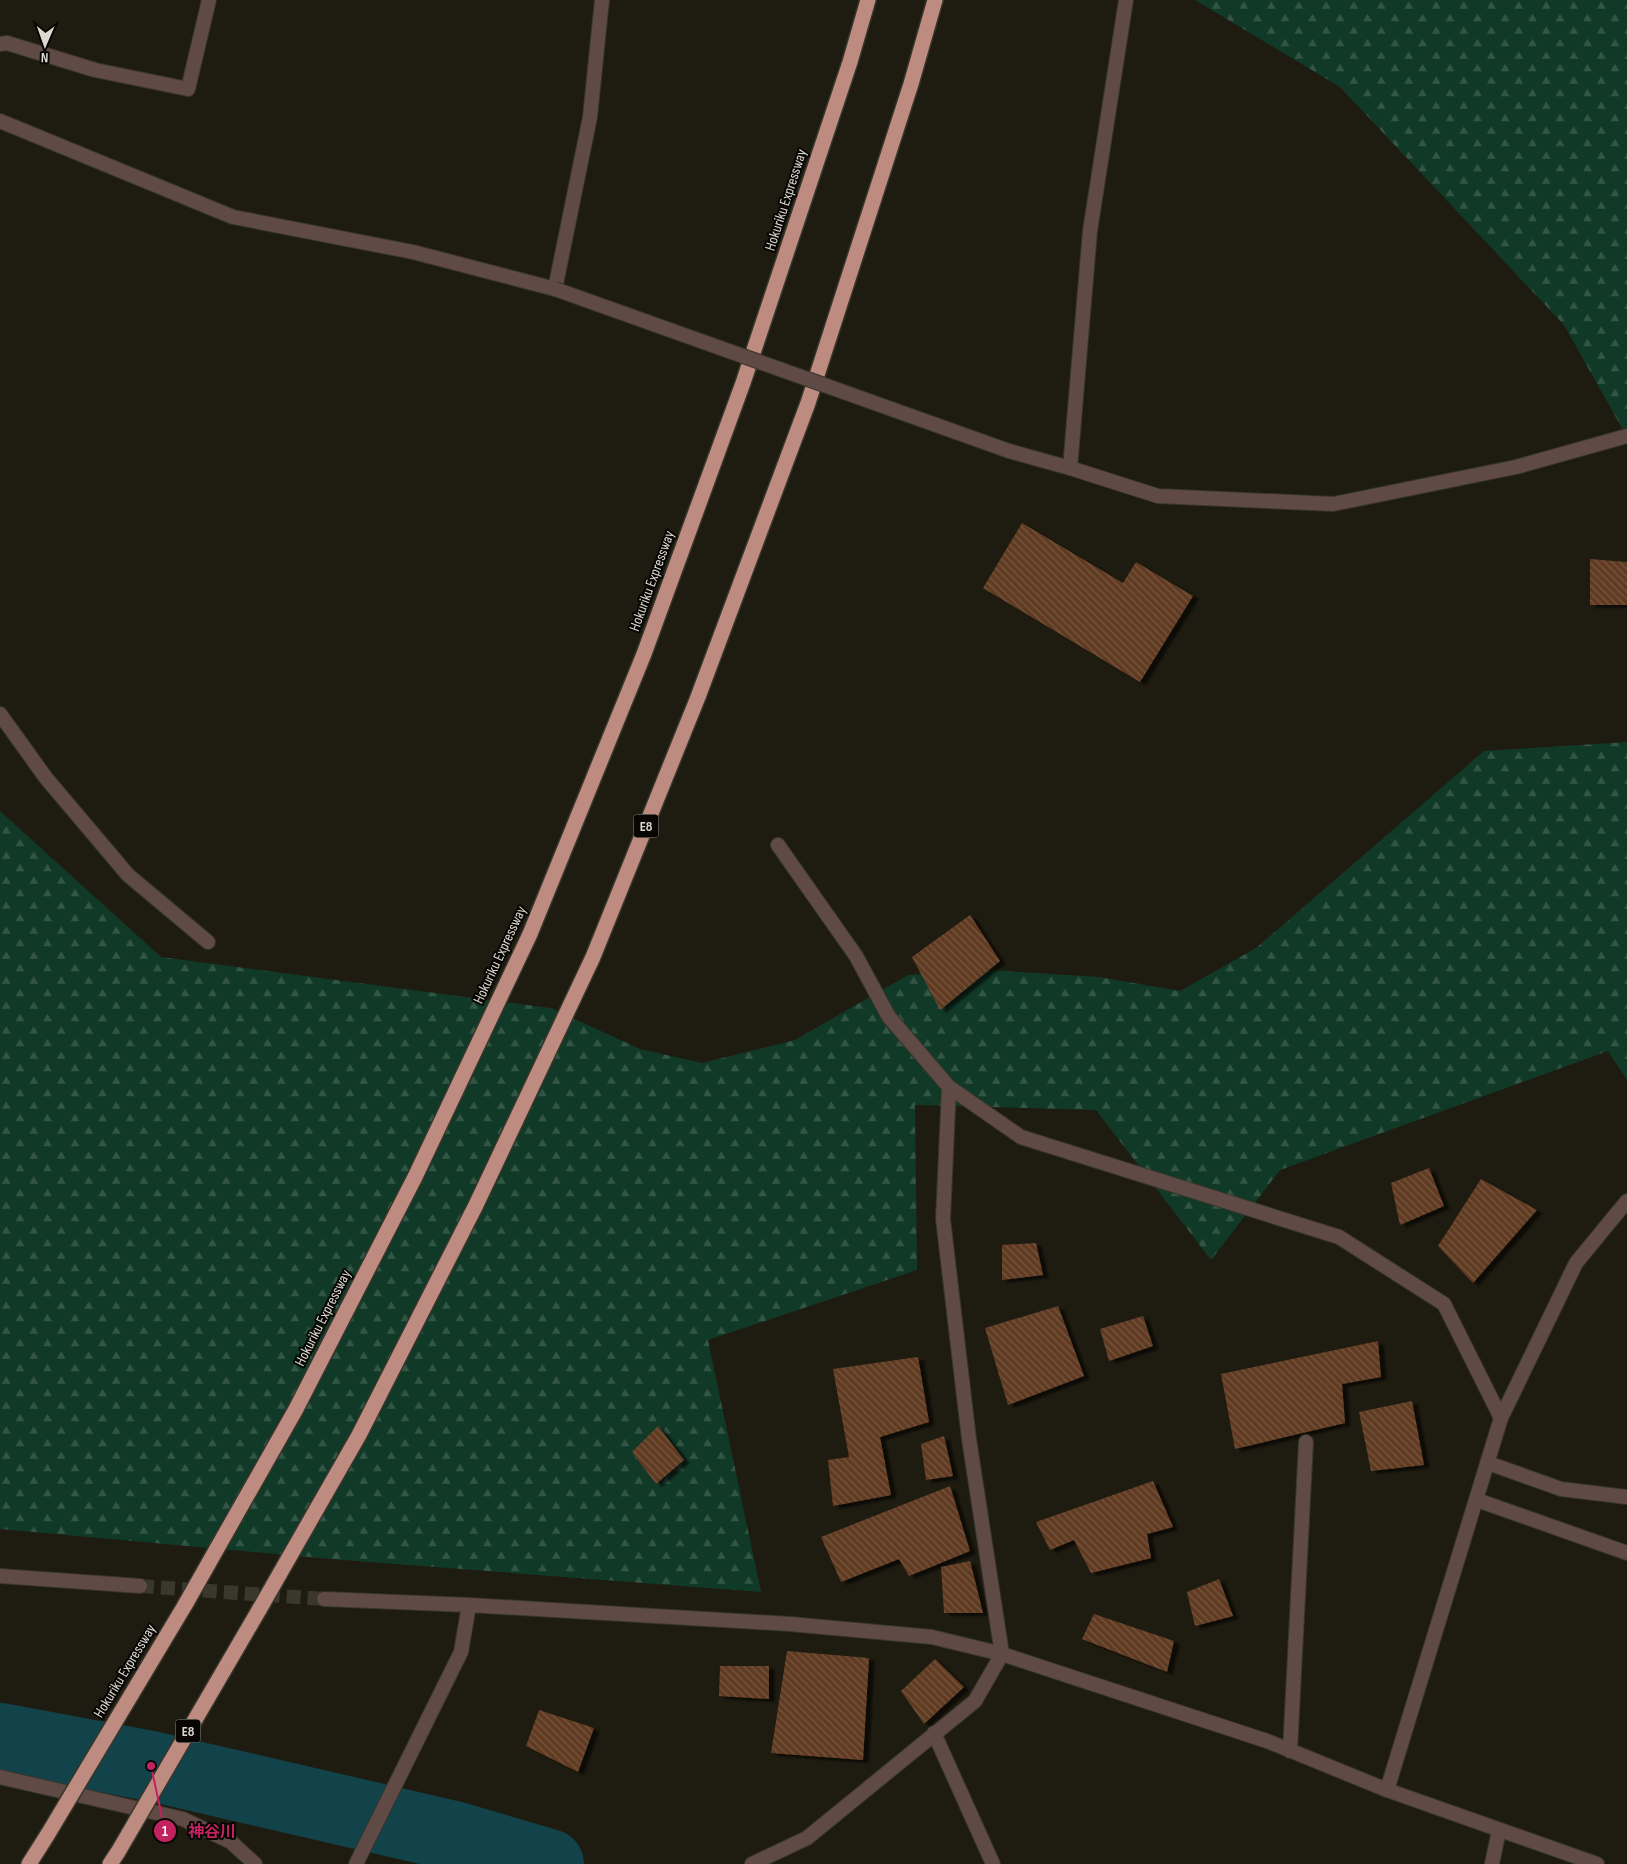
<svg xmlns="http://www.w3.org/2000/svg" width="1627" height="1864" font-family="'Sofia Sans Condensed','Noto Sans JP',sans-serif">
  <defs>
    <pattern id="forest-firs" width="22" height="20" patternUnits="userSpaceOnUse" patternTransform="scale(1.25)"><rect width="22" height="20" fill="#113927"/><path d="M5 1l3.5 6h-7zM16 11l3.5 6h-7z" fill="#335545"/></pattern>
    <pattern id="building-back-hatch" width="6" height="6" patternUnits="userSpaceOnUse" patternTransform="scale(1.25)"><rect width="6" height="6" fill="#603b22"/><path d="M-1 5l2 2M0 0l6 6M5-1l2 2" fill="none" stroke="#765741"/></pattern>
    <filter id="shadow"><feDropShadow dx="5.5" dy="3" stdDeviation="1" flood-color="#0009"/></filter>
  </defs>
  <rect width="100%" height="100%" fill="#1e1b10"/>
  <path fill="url(#forest-firs)" d="M1195 0H1627V437L1564 325 1340 87Z
    M1627 742V1080L1608 1051 1280 1170 1211 1260 1096 1110 915 1105 917 1270 708 1340 761 1592 330 1559 0 1529V811L161 957 551 1008 640 1049 702 1063 795 1040 908 975 990 970 1099 977 1180 991 1256 948 1484 751Z"/>
  <g fill="none" stroke-linecap="round" stroke-linejoin="round">
    <path stroke="#12434a" stroke-width="70" d="M0 1738 151 1766 454 1836 549 1864"/>
  </g>
  <path fill="url(#building-back-hatch)" filter="url(#shadow)" d="M1022 523 1123 583 1136 562 1193 596 1140 682 983 588Z
    M1590 559 1627 562V605H1590Z
    M970 915 1000 961 940 1010 912 957Z
    M1429 1168 1444 1206 1400 1225 1391 1183Z
    M1481 1179 1537 1210 1473 1283 1438 1246Z
    M1036 1243 1043 1275 1002 1280V1245Z
    M1058 1306 1084 1376 1008 1405 985 1328Z
    M1143 1316 1153 1346 1109 1361 1100 1329Z
    M1378 1341 1381 1377 1342 1384 1345 1423 1235 1449 1221 1374Z
    M918 1357 929 1422 880 1437 891 1495 833 1506 828 1460 849 1457 833 1369Z
    M1412 1401 1424 1465 1371 1471 1359 1412Z
    M658 1426 684 1460 656 1484 632 1452Z
    M944 1436 953 1476 926 1480 921 1444Z
    M1153 1481 1173 1527 1147 1534 1151 1558 1091 1573 1074 1540 1050 1550 1036 1522Z
    M950 1486 970 1551 909 1576 899 1559 841 1582 821 1537Z
    M970 1561 983 1613H944L941 1567Z
    M1219 1579 1233 1616 1195 1626 1187 1592Z
    M1094 1614 1174 1641 1167 1672 1082 1639Z
    M787 1651 869 1658 863 1760 771 1753Z
    M935 1659 964 1687 924 1724 901 1691Z
    M720 1666H769V1699L719 1696Z
    M539 1710 594 1728 578 1772 526 1746Z"/>
  <g fill="none" stroke-linecap="round" stroke-linejoin="round">
    <path stroke="#3a382d" stroke-width="14" stroke-dasharray="14 7" stroke-linecap="butt" d="M140 1586 324 1599"/>
    <g stroke="#38362b" stroke-width="16">
      <path id="service" d="M1488 1463 1561 1489 1627 1497"/>
    </g>
    <g stroke="#38362b" stroke-width="16">
      <path id="minor" d="M0 44 7 43 95 70 188 89 209 0
        M555 289 590 117 602 0
        M1070 468 1090 231 1126 0
        M0 714 46 778 128 875 208 942
        M778 845 856 956 889 1017 949 1087 1021 1137 1339 1237 1444 1304 1501 1418
        M1477 1500 1627 1553
        M0 1576 140 1586
        M324 1599 469 1605 790 1624 932 1637 1002 1654 1267 1741 1387 1790
        M934 1733 993 1864
        M1290 1751 1306 1442
        M0 1777 183 1819 231 1842 255 1864
        M356 1864 461 1652 469 1605
        M752 1864 807 1838 975 1701 1002 1654 969 1439 943 1219 949 1087
        M1492 1864 1499 1830"/>
    </g>
    <g stroke="#38362b" stroke-width="16">
      <path id="tertiary" d="M0 121 233 217 413 252 555 289
        M1009 451 1070 468 1158 496 1333 504 1516 467 1627 436
        M1597 1864 1387 1790 1501 1418 1576 1263 1627 1201"/>
    </g>
    <g stroke="#38362b" stroke-width="18">
      <path id="motorway" d="M185 1605 296 1409 415 1177 530 934 644 654 743 383 850 62 868 0
        M259 1610 359 1435 476 1205 593 957 698 697 808 403 911 84 935 0
        M29 1864 48 1834
        M110 1864 118 1852"/>
    </g>
    <use href="#service" stroke="#5f4a45" stroke-width="14"/>
    <use href="#minor" stroke="#5f4a45" stroke-width="14"/>
    <use href="#tertiary" stroke="#5f4a45" stroke-width="14"/>
    <use href="#motorway" stroke="#be8b80" stroke-width="15"/>
    <g stroke="#38362b" stroke-width="16" stroke-linecap="butt">
      <path id="tertiary-bridge" d="M555 289 1009 451"/>
    </g>
    <g stroke="#38362b" stroke-width="18" stroke-linecap="butt">
      <path id="motorway-bridge" d="M48 1834 185 1605
        M118 1852 259 1610"/>
    </g>
    <use href="#tertiary-bridge" stroke="#5f4a45" stroke-width="14"/>
    <use href="#motorway-bridge" stroke="#be8b80" stroke-width="15"/>
  </g>
  <g text-anchor="middle" dominant-baseline="central" stroke-width="4" stroke-linejoin="round" paint-order="stroke">
    <g fill="#070603" stroke="#9b9a93" stroke-width="1">
      <rect x="633.5" y="814.5" width="25" height="23" rx="4"/>
      <rect x="175.5" y="1719.5" width="25" height="23" rx="4"/>
    </g>
    <g font-size="14" font-weight="bold" fill="#dbd9d1">
      <text x="646" y="826">E8</text>
      <text x="188" y="1731">E8</text>
    </g>
    <g font-size="15" fill="#dbd9d1" stroke="#070603">
      <text transform="translate(786 200) rotate(-72)">Hokuriku Expressway</text>
      <text transform="translate(652 581) rotate(-70)">Hokuriku Expressway</text>
      <text transform="translate(500 955) rotate(-65)">Hokuriku Expressway</text>
      <text transform="translate(323 1318) rotate(-63)">Hokuriku Expressway</text>
      <text transform="translate(125 1671) rotate(-59)">Hokuriku Expressway</text>
    </g>
  </g>
  <path fill="none" stroke="#c32261" stroke-width="2" d="M151 1766L165 1831"/>
  <g fill="#c32261" stroke="#070603" stroke-width="2">
    <circle cx="151" cy="1766" r="5"/>
    <circle cx="165" cy="1831" r="12"/>
  </g>
  <g font-size="15" text-anchor="middle" font-weight="bold" fill="#fff">
    <text x="165" y="1836">1</text>
  </g>
  <g font-size="16" text-anchor="middle" font-weight="bold" fill="#c32261" stroke="#070603" stroke-width="4" stroke-linejoin="round" paint-order="stroke">
    <text x="212" y="1837">神谷川</text>
  </g>
  <g transform="translate(45 45) rotate(182)" stroke="#070603" stroke-width="4" paint-order="stroke">
  <path d="M0-4L9 19L0 12L-9 19Z" fill="#dbd9d1"/>
  <text y="-8" font-size="14" font-weight="bold" text-anchor="middle" fill="#dbd9d1">N</text>
  </g>
</svg>
